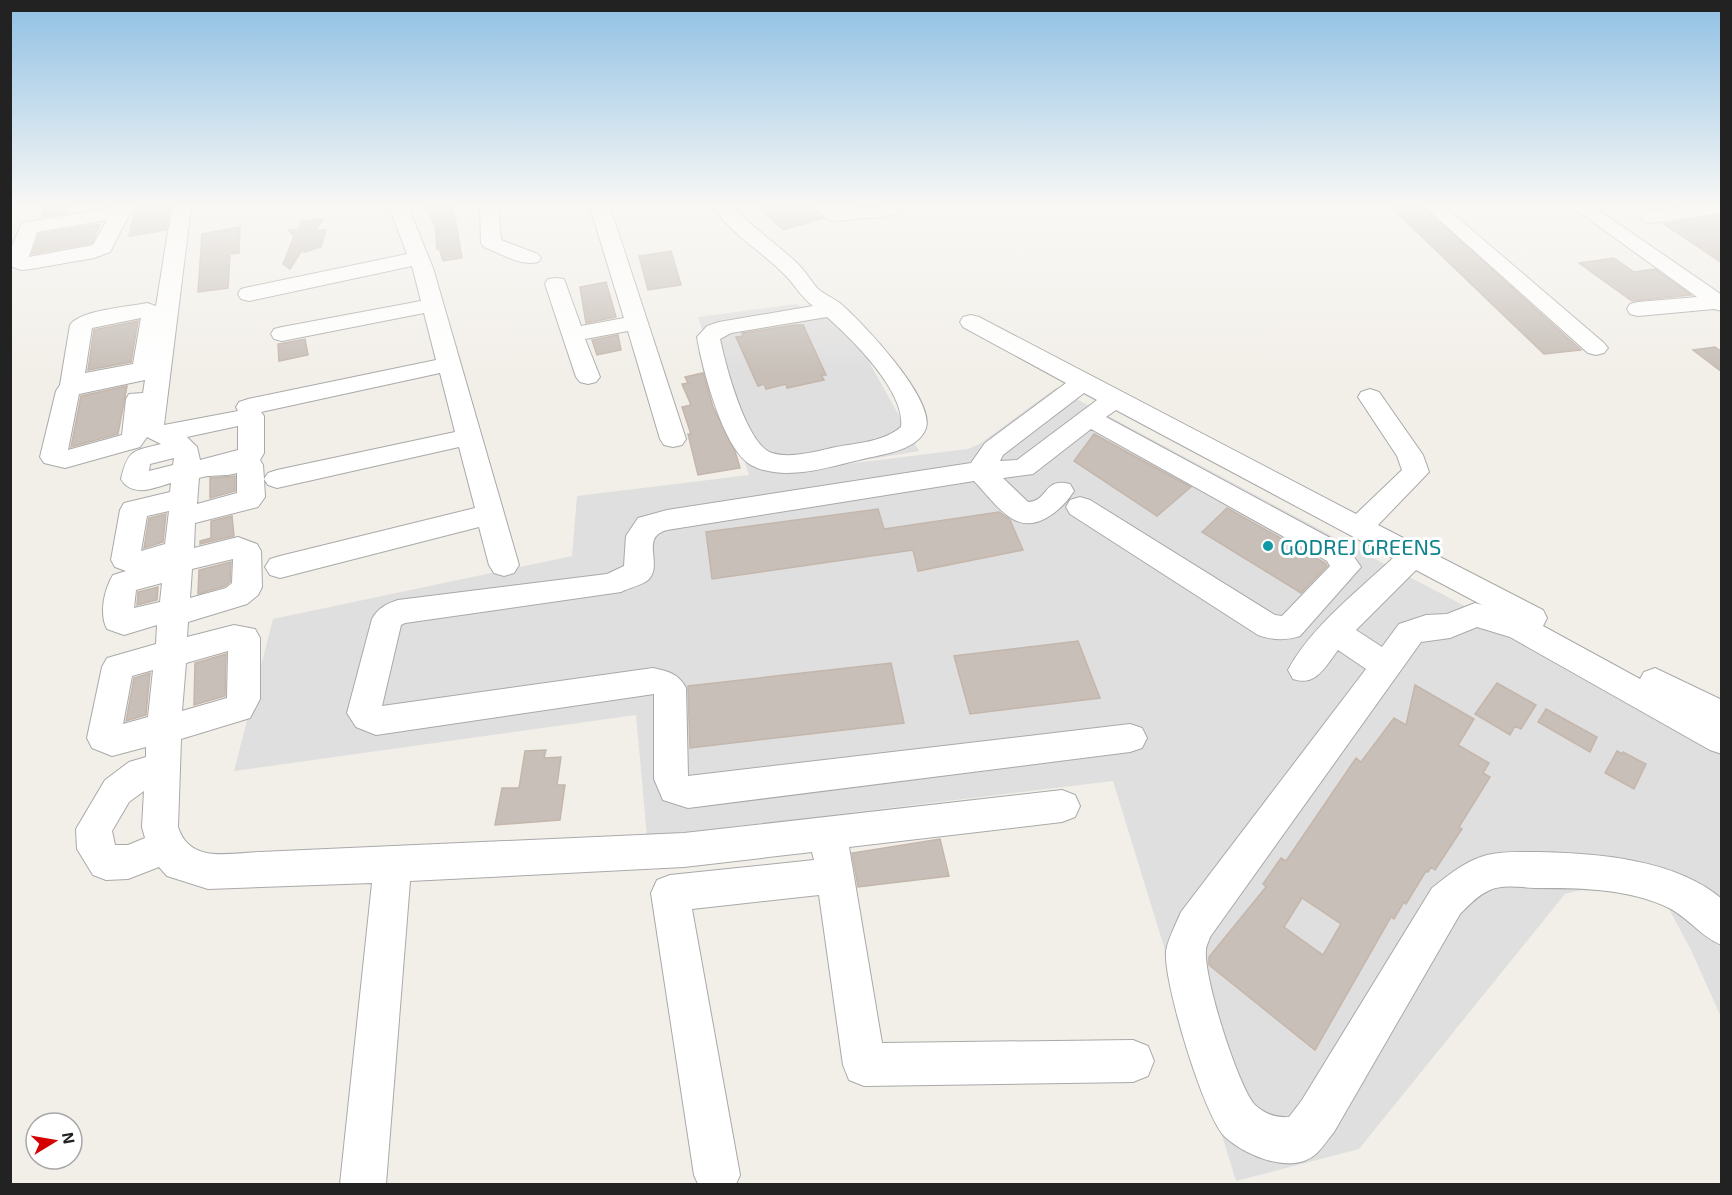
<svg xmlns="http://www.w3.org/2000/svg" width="1732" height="1195" font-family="'Exo 2',sans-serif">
  <rect width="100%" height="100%" fill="#f2efe9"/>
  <path fill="#e0dfdf" d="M796 304 851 330 919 451 830 466 968 449 981 443 1056 388 1377 560 1721 740V1017L1691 950 1669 909 1648 893 1605 884 1565 894 1359 1149 1236 1181 1113 781 647 837 636 715 234 771 273 619 572 556 577 496 749 475 698 317Z"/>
  <path fill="#c7bfb8" stroke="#c4b6ab" stroke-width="1.5" fill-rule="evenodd" d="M45 207H69L67 213 42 217Z
    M136 207H170L166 230 129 236Z
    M426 207H451L455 217 462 258 443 261 439 248 437 249 435 225Z
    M758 207H813L823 218 783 230Z
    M1391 207H1423L1581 350 1544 354Z
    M1722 215V263L1664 224Z
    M323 219 316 230H326L321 247 304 252 303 249 290 269 283 264 294 237 289 230H298L302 221Z
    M100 224 92 243 32 254 39 234Z
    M240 227 239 253 230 254 228 288 198 292 202 234Z
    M671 251 681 285 648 290 639 256Z
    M1614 258 1634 272 1655 269 1691 295 1632 301 1579 263Z
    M606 282 616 317 586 323 580 287Z
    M138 321 131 362 88 370 94 330Z
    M795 325H803L826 375H821L824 380 787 388 786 384 766 389 764 384 758 386 736 337 743 336 742 333Z
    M618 335 621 350 597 355 592 340Z
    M305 339 308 355 279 361 278 344Z
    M1715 347 1722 352V372L1693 350Z
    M703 373 713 407 735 451 740 468 698 475 688 434H691L682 407 691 405 682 384 688 383 685 377Z
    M127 386 118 434 71 447 81 396Z
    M1094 434 1191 487 1157 516 1074 461Z
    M235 476V491L210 498V478Z
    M1227 508 1325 563 1327 566 1301 593 1202 532Z
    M878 509 884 529 999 512 1010 520 1023 550 918 571 913 550 712 579 706 532Z
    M166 514 163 542 144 548 149 518Z
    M232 516 234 536 200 544V541L211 538V521Z
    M231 562 230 582 225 586 198 594 199 570Z
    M158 587 157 600 137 605 138 592Z
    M1078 641 1100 698 970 714 954 656Z
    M226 654 225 696 194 705 195 663Z
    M891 663 904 723 690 748 688 686Z
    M150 673 146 715 126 721 134 678Z
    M1497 683 1536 705 1521 729 1515 726 1510 735 1475 714Z
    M1415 685 1474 719 1458 745 1489 763 1483 773 1490 777 1459 827 1462 829 1435 870 1431 867 1428 872 1426 871 1406 904 1404 902 1394 919 1391 917 1315 1050 1209 965V957L1266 887 1263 884 1281 858 1286 861 1356 758 1361 762 1394 718 1406 725ZM1302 898 1341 924 1323 955 1284 927Z
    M1546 709 1597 737 1590 752 1538 722Z
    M546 750 544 758 561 757 557 785H565L560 820 495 825 502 788H519L525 751Z
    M1617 751 1622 754 1623 752 1646 764 1634 789 1605 773Z
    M940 839 949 876 858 887 852 853Z"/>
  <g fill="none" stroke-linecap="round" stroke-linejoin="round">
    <g stroke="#a9a9a9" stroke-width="2">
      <path id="minor" d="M114 207H133L110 252 94 258 31 269 21 270 10 266V250L22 223ZM107 220 93 245 29 257 37 232Z
        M172 207H191L164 425 238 411 236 407 239 402 248 399 436 360 424 313 282 341 274 339 271 334 274 329 282 327 421 301 412 266 249 301 241 299 238 294 241 289 249 287 407 254 389 207H408L433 268 519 565 514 573 504 576 494 573 489 565 479 527 280 578 270 575 265 567 270 559 280 556 475 508 459 447 277 488 268 485 264 479 265 497 258 507 195 523 194 548 238 537 257 544 261 551 262 587 258 595 247 604 188 622 187 637 234 625 255 629 260 638V699L250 718 181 739 178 827C190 864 229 853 260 852L684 833 1062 790 1075 795 1080 806 1075 817 1062 822 849 847 882 1043 1133 1040 1148 1046 1154 1061 1148 1076 1133 1082 864 1086 849 1080 843 1065 819 895 692 909 740 1175 736 1184H698L694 1175 651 893 657 880 670 875 814 860 812 852 684 867 410 881 386 1184H340L372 883 208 889 167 876 159 867 128 879 106 880 93 875 77 849 76 829 105 780 129 762 146 757V747L112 756 92 748 87 738 102 667 107 658 156 644 157 625 124 635 107 629C99 614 104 590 113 575L126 571 115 567 111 560 120 510 124 503 170 492 171 483C154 488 132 498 121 479 128 449 133 451 161 444L147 437 140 447 65 468 44 463 40 457 56 391 60 385 70 325C80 310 128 307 147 303L156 306ZM141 318 133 364 85 373 92 328ZM440 373 455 432 277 470 268 473 264 479 263 465 260 460 264 453V416L261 412ZM145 380 143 393 129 394 126 399 122 435 68 450 79 394ZM238 426V450L200 460 197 447 187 437ZM174 458 173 465 149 471 150 464ZM237 473V493L197 504 199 478C212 474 223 477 237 473ZM169 511 165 544 141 551 147 516ZM233 559 232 583 226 588 190 598 192 569ZM162 583 160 602 134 608 136 590ZM228 651 227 698 182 711 186 663ZM153 670 148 717 123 724 132 676ZM144 791 142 827 145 838 128 845H115L112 831 129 802Z
        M480 207H498L501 240 538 254 541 258 538 262C521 267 500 253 484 247L481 243Z
        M590 207H610L686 439 682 445 673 447 664 445 660 439 628 331 585 339 600 377 596 382 588 384 580 382 576 377 545 284 548 279 556 278 564 279 581 326 624 318Z
        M714 207H733C753 228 777 244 798 264 806 272 811 281 818 289 825 295 834 298 841 304 863 323 935 399 926 428 919 449 886 454 867 458 833 466 784 483 751 465 723 449 702 367 697 337L707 326 719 322 813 306C801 297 795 285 785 275 763 252 730 234 714 207ZM827 317C852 339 906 392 901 427 883 442 858 443 836 447 817 451 791 459 772 453 746 445 725 363 720 339L731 333Z
        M815 207H836L838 209 896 207 899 210 896 214 889 216 834 221 827 219Z
        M1425 207H1445L1604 343 1608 348 1604 353 1596 355 1588 353Z
        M1572 207H1594L1722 295V311L1714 309 1638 316 1630 314 1627 309 1630 304 1638 302 1697 297Z
        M1682 207H1722V213L1651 223 1644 221 1641 217 1644 213Z
        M971 315 979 317 1356 514 1402 470 1397 456 1358 397 1361 392 1370 389 1379 392 1423 455 1429 472 1378 525 1543 610 1547 618 1543 626 1640 679 1644 672 1655 668 1722 700V754L1710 750 1510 637 1477 627 1450 638 1421 642 1210 937C1209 941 1206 946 1206 950 1203 976 1238 1087 1255 1105 1265 1114 1276 1118 1289 1117L1302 1100 1432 888C1450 874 1465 861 1487 855 1503 851 1521 852 1537 852 1595 853 1676 859 1722 899V945C1701 937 1689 918 1669 908 1628 888 1579 888 1534 888 1520 887 1501 884 1488 891 1477 896 1468 906 1460 914L1334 1132C1328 1139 1323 1147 1317 1153 1293 1176 1246 1156 1225 1137 1204 1117 1163 981 1166 951 1168 939 1176 924 1181 912L1366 669 1338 650C1325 667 1316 687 1293 679L1288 670C1310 628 1359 590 1393 558L1116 410 1106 417 1347 547 1361 567 1300 636C1285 641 1272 640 1258 635L1070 514 1066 507 1070 500 1080 497 1090 500 1275 615 1282 616 1330 566 1327 561 1091 429 1033 474 1003 478 1028 502C1049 501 1043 477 1070 484L1074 491C1062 510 1035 534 1011 518 997 509 985 492 974 481L667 530C639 537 664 565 648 580 642 585 629 588 621 592L405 623 401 625 382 706 653 668C668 671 679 674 686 688L688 776 1130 724 1142 728 1147 738 1142 748 1130 752 688 808 663 800 654 779V694L376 735 356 727 347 713 372 619C378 608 386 604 398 600L607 574 624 566 626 536 638 518 667 510 971 463 985 443 1066 383 963 327 960 322 963 317ZM1084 393 1097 400 1017 460 1000 461 1003 455ZM1416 570 1482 605 1475 603 1447 614 1426 615 1399 624 1382 647 1356 630Z"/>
    </g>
    <use href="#minor" fill="#fff" fill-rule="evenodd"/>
  </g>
  <linearGradient id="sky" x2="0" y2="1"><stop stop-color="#8fc0e4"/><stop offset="0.55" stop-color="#f9f8f5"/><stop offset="1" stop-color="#f9f8f5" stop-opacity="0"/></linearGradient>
  <rect width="1732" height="374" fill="url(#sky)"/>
  <circle fill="#0f9aa8" stroke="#fff" stroke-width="2" cx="1268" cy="546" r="6"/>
  <g text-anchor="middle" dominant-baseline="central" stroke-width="6" stroke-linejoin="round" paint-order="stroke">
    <g font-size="22" fill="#0d838f" stroke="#fff" text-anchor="start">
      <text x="1280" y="546">GODREJ GREENS</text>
    </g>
  </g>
  <rect width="1732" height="1195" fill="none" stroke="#222222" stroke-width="24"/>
  <g transform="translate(54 1141) rotate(79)"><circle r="28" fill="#ffffff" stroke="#a7a7a7" stroke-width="1.5"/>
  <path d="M0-4.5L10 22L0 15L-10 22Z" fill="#d40000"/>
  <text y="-9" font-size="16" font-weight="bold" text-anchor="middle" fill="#222222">N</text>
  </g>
</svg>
